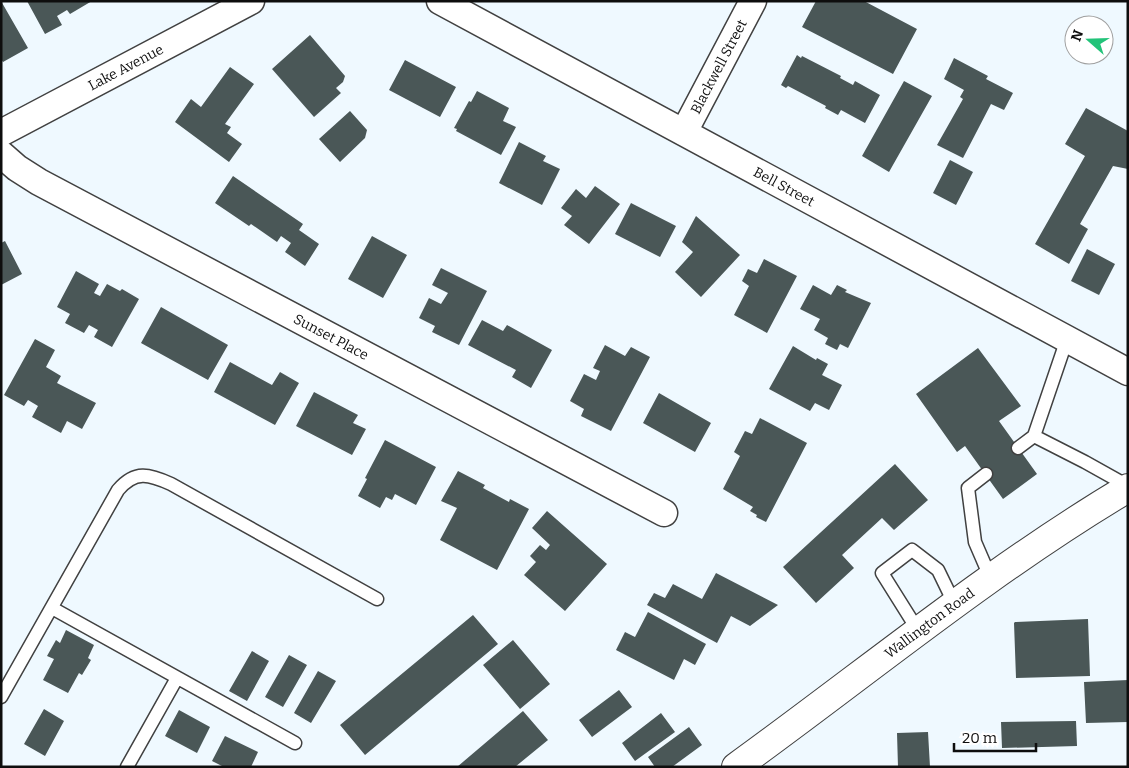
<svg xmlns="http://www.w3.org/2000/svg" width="1129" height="768" font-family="Bitter,serif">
  <rect width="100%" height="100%" fill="#eff9ff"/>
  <path fill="#4a5757" d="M1 1 28 48 3 62 1 59Z
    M27 1H92L70 14 67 10 57 16 62 25 45 34Z
    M816 1H864L917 29 893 74 802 27Z
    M310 35 345 76 343 82 336 88 341 93 314 117 272 69Z
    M797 55 801 58 802 56 841 76 840 78 853 85 855 81 880 95 865 123 841 110 838 115 825 108 826 106 788 86 786 88 781 85Z
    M954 58 988 76 986 79 1013 93 1004 110 991 104 963 158 937 145 963 99 960 97 964 90 944 79Z
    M405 60 456 87 440 117 389 90Z
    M230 67 254 84 225 124 231 127 227 133 242 144 229 162 175 122 191 99 201 107Z
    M904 81 932 96 889 172 862 156Z
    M477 91 509 108 503 121 516 127 501 155 456 131 457 129 454 128 469 101 471 102Z
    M1086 108 1128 131V169L1113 166 1080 224 1088 229 1069 264 1035 244 1085 156 1065 144Z
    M350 111 367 130 365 138 340 162 319 139Z
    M519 142 546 156 543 161 560 169 542 205 499 183Z
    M950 160 973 172 956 205 933 193Z
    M233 176 303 224 299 230 319 244 305 266 285 252 291 243 281 236 277 242 251 224 249 226 215 203Z
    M595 186 620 204 589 244 564 225 572 216 561 208 576 189 586 198Z
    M631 203 676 226 660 257 615 234Z
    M696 216 740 255 701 297 675 272 693 252 682 242Z
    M372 236 407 255 383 298 348 279Z
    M5 241 22 274 1 285V243Z
    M1087 249 1115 264 1099 295 1071 281Z
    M764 259 797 276 767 333 734 315 749 286 742 281 748 269 757 273Z
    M441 268 487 291 459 345 432 332 435 326 419 318 429 298 441 304 448 293 432 285Z
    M76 271 99 284 94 293 100 296 107 284 120 291 122 289 139 299 112 347 94 337 98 330 89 325 84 333 65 323 70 314 57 307Z
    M813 285 831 295 837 285 847 290 845 292 871 303 848 348 840 344 837 350 825 344 828 338 814 330 820 319 800 309Z
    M161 307 228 345 208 380 141 343Z
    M482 320 503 331 507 325 552 350 531 388 512 377 516 370 468 345Z
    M35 339 55 350 46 367 61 376 57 383 96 403 82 429 67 421 61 433 32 417 38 406 28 400 24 406 4 395Z
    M605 345 625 356 631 347 650 357 611 431 581 416 584 409 570 401 584 374 596 380 600 371 593 368Z
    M793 346 816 360 817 358 828 364 822 375 842 385 829 410 815 403 810 411 769 389Z
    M978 348 1021 406 999 421 1037 474 1003 499 965 446 957 452 916 394Z
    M230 362 272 385 280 372 299 383 275 425 214 392Z
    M314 392 358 415 353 423 366 429 352 455 296 426Z
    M659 393 711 423 695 452 643 423Z
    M760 418 807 443 766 522 756 517 757 515 750 511 753 507 723 489 740 456 734 452 745 431 752 434Z
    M385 440 436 467 416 505 395 494 392 500 386 497 380 508 358 496 367 479 365 478Z
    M895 464 928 500 894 530 882 518 842 555 854 568 816 603 783 567Z
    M458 471 485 485 483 488 509 502 510 499 529 509 497 570 440 540 457 508 441 501Z
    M547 511 607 564 565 611 524 575 536 562 530 556 540 545 546 550 550 545 532 528Z
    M716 573 778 605 750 626 731 616 717 643 647 605 654 593 665 598 673 584 702 599Z
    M648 612 706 644 695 665 684 659 674 680 616 650 625 632 635 637Z
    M473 615 498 644 365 755 340 725Z
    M1088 619 1090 676 1016 678 1014 623 1015 622Z
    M66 630 94 645 88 658 91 660 82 675 79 673 68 693 43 680 54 659 47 656 56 640 60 643Z
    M513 640 550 684 520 709 483 665Z
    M252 651 269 661 247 701 229 691Z
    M289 655 307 665 283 707 265 697Z
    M318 671 336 681 311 723 294 713Z
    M1128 680V722L1086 723 1084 682Z
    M619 690 632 707 592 737 579 720Z
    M44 709 64 721 45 756 24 744Z
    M179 710 210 727 197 753 165 736Z
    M523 711 548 740 515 767H457Z
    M661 713 675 732 635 761 622 743Z
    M1076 721 1077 746 1002 748 1001 722Z
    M689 727 702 745 672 767H655L648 757Z
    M928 732 930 767H898L897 733Z
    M225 736 258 752 251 767H224L212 761Z"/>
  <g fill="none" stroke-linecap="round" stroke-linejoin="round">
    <g stroke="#414141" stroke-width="15">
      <path id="service" d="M1034 436 1085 462 1128 486
        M1018 448 1034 436 1067 339
        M986 474 968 488 975 542 991 579
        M52 608 295 743
        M919 632 882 573 912 550 938 570 955 605
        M1 697 118 490C135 470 149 474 171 484L377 599
        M127 767 177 678"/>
    </g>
    <g stroke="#414141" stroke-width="29">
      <g id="minor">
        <path id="s1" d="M440 1 1128 372"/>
        <path id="s2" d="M684 132 753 1"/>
        <path id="s3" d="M1 133 251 1"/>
        <path id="s4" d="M1 154 17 168 39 182 664 513"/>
      </g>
    </g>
    <g stroke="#414141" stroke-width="30">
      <g id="tertiary">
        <path id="s5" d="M736 767C866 673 990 570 1128 488"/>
      </g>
    </g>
    <use href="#service" stroke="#fff" stroke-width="12"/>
    <use href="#minor" stroke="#fff" stroke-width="26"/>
    <use href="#tertiary" stroke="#fff" stroke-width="28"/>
  </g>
  <g text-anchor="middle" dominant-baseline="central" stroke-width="5" stroke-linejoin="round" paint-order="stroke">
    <g font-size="14" fill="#0e0e0e" stroke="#fff">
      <text stroke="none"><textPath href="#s3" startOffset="141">Lake Avenue</textPath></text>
      <text stroke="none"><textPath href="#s2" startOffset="74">Blackwell Street</textPath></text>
      <text stroke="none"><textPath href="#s1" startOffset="391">Bell Street</textPath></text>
      <text stroke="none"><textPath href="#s4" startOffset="378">Sunset Place</textPath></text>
      <text stroke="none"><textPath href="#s5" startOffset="241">Wallington Road</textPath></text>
    </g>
  </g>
  <rect width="1129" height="768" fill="none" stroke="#0e0e0e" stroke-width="5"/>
  <g transform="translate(1089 40) rotate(290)"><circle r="24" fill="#ffffff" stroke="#9f9f9f"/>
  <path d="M0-4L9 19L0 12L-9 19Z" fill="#22c379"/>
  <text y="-8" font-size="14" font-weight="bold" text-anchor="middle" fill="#0e0e0e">N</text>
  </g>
  <path d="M954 743v8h82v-8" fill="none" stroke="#0e0e0e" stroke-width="2.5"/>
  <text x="962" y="743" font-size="15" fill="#0e0e0e" stroke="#ffffff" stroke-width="4" paint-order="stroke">20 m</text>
</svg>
